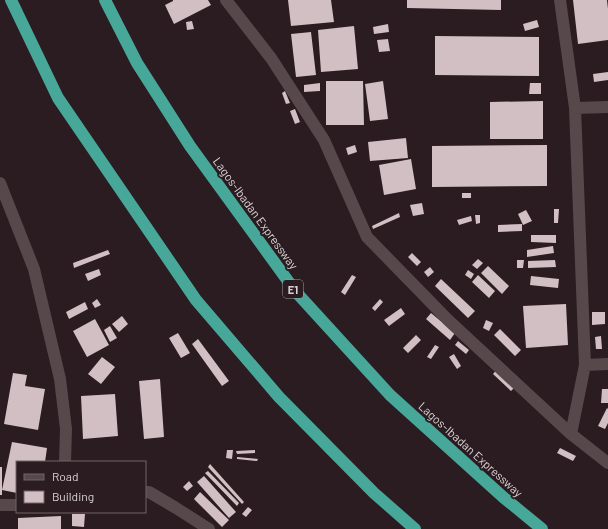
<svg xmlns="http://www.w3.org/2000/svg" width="608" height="529" font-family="Barlow,sans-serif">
  <rect width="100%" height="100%" fill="#2a1c20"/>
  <path fill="#d1bfc4" d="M173 0H208L211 5 174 24 165 5 173 1Z
    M288 0H331L334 22 291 26Z
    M407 0H501V10L407 8Z
    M573 0H607L608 9V40L578 44Z
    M537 20 539 27 525 31 523 24Z
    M192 21 194 29 187 30 186 22Z
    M388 24 389 32 374 34 373 27Z
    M354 26 358 69 321 72 318 30Z
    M311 32 316 75 296 77 291 34Z
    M435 36 539 37V76L435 75Z
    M388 39 390 51 379 52 377 40Z
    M608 72V80L594 82 593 74Z
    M326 81H363L364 125H326Z
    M383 81 388 119 370 121 365 84Z
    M320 83V91L304 92V85Z
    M530 83H541V94H529Z
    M285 91 290 103 286 104 282 93Z
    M543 101V139H490V102Z
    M295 109 300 122 295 124 290 111Z
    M406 138 408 158 370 161 368 142Z
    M355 145 357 152 348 155 346 148Z
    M547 145V186L432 187V146Z
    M411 159 416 189 384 195 379 165Z
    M462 193H471V198H462Z
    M422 203 424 214 413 216 410 205Z
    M554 209H559L558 223H554Z
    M526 210 532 221 523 225 518 214Z
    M399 213 400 217 373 229 372 226Z
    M475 215H480V223L476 224Z
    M471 216 472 221 459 225 457 220Z
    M522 224V231L498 232V225Z
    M531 235H556V243L531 242Z
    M553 246 554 253 527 257V250Z
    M108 250 110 254 74 268 73 263Z
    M412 253 421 262 417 266 408 257Z
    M478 259 483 263 477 269 472 265Z
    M517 260H524L523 268H517Z
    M555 260 556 267 528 268V261Z
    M488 266 509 286 502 294 481 273Z
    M430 267 434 272 428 277 424 272Z
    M99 269 101 275 88 281 85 274Z
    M468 270 474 274 471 279 465 275Z
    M352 275 356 277 345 295 341 292Z
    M478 275 495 291 489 298 472 282Z
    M531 276 559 279 558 288 530 285Z
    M441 279 475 311 468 318 435 286Z
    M97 299 101 305 95 308 92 303Z
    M380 299 383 302 375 311 372 308Z
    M85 302 88 309 69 319 66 312Z
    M566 304 568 345 526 348 523 306Z
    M401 308 405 314 389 326 384 320Z
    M592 312H605V324L592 325Z
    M431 313 455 333 450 340 426 319Z
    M122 316 128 324 119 332 112 324Z
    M95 319 109 345 87 357 73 331Z
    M486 320 493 323 489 331 483 328Z
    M110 326 117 338 110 342 104 330Z
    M500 329 521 350 515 356 494 335Z
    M178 333 190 353 181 358 169 338Z
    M416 335 421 340 408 353 403 348Z
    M601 336 602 349H596L595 337Z
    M198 339 229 381 222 386 192 344Z
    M458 341 469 350 466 354 455 345Z
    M435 345 439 347 431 359 427 357Z
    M454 354 461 366 457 369 449 357Z
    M102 357 115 367 101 384 88 374Z
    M498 368 516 386 511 391 493 374Z
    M13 373 27 375 25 386 45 389 38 430 4 424Z
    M160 379 164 437 144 439 139 381Z
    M602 389H608V403H601Z
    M115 394 118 436 83 439 81 396Z
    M607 408 608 409V423L605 429 598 426Z
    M12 442 47 448 45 462H17V493L2 490Z
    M560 448 576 456 573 461 557 453Z
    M227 450H233L232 459 226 458Z
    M255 450V453L237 454 236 451Z
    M237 457 258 459 257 461 237 459Z
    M210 464 244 502 242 504 208 467Z
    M0 467H2V495H0Z
    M208 471 239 503 237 506 205 473Z
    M204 476 236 512 229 518 197 482Z
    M189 481 193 486 187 491 183 487Z
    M200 492 229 520 222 527 194 499Z
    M248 507 252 510 246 517 242 514Z
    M72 514H85L84 527 72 526Z
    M61 516V529H18V518Z"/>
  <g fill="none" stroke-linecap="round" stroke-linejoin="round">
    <path stroke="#57484c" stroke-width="12" d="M226 0 271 58 324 140 367 237 448 320 571 434 608 463
      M560 0 575 108 585 365 571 434
      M575 108 608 107
      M0 183 34 269 60 379 66 429 65 462
      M585 365 608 364
      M145 492H149L176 508 209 529
      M0 505H17"/>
    <path stroke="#47a798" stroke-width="12" d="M11 0 58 98 196 300 279 397 374 493 415 529
      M105 0 137 63 190 146 296 292 390 395 503 497 542 529"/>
  </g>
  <g text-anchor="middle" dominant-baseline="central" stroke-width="4" stroke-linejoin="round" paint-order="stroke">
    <rect fill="#2a1c20" stroke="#a69b9e" stroke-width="1" x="283" y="280" width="20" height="18" rx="3"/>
    <g font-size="11" font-weight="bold" fill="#dbd1d4">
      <text x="293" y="289">E1</text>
    </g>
    <g font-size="12" fill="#dbd1d4" stroke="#2a1c20">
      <text transform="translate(256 213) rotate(54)">Lagos-Ibadan Expressway</text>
      <text transform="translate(471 449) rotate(42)">Lagos-Ibadan Expressway</text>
    </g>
  </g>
  <rect x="16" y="461" width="130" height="52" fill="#2a1c20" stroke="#716468"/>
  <rect x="24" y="474" width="20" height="6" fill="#57484c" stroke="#716468"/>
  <text x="52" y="481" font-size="12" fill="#dbd1d4">Road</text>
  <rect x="24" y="491" width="20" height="12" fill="#d1bfc4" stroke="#716468"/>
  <text x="52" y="501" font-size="12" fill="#dbd1d4">Building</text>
</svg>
